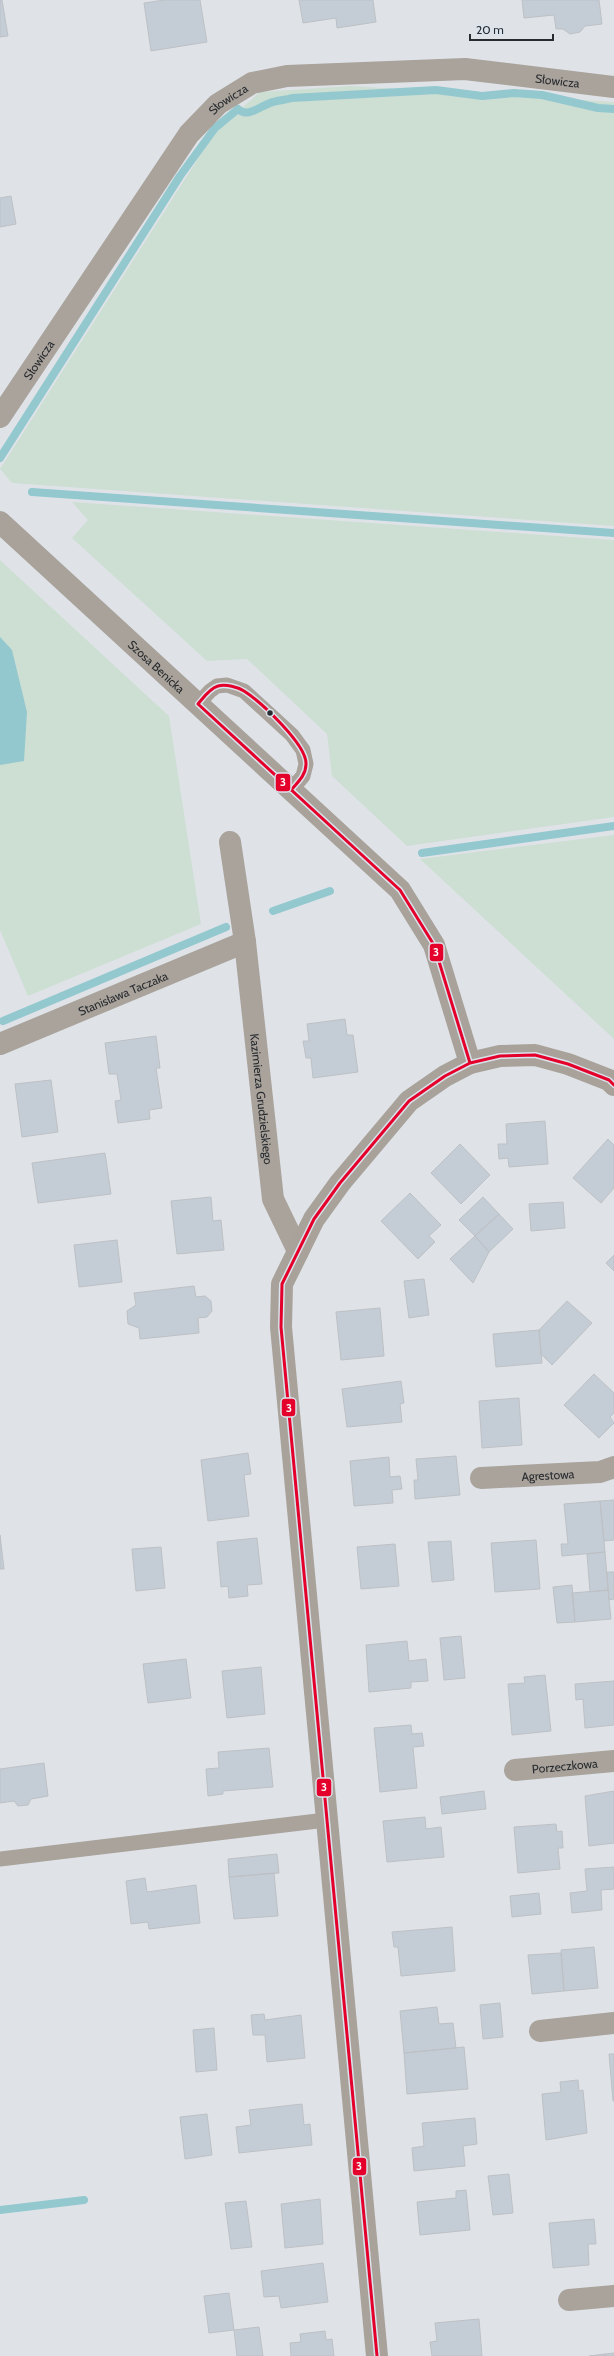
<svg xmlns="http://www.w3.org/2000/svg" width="614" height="2356" font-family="Cabin,sans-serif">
  <rect width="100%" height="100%" fill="#dfe3e8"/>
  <path fill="#cdded3" d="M350 86 614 102V526L12 483 0 469 215 132 260 92Z
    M72 502 614 540V817L407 846 332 776 327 734 247 659 207 661 72 538 88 520Z
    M0 560 169 716 201 924 28 996 0 930Z
    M614 835V1039L420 859Z"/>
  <path fill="#93c8cf" d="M0 637 12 650 27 712 24 761 0 765Z"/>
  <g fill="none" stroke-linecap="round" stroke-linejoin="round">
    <path stroke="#93c8cf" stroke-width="8" d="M0 458 180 176 215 128 238 109C248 119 261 105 273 102 279 100 286 100 292 98L436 90 482 96 514 93 542 95 598 108 614 109
      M32 492 614 533
      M422 853 614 826
      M273 911 330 891
      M3 1021 226 927
      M0 2210 84 2200"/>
  </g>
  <path fill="#c4cdd6" stroke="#bdc1c5" d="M0 0H2L8 36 0 37Z
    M164 0H200L207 42 151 51 144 3Z
    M299 0H373L376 22 337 28 336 18 303 23Z
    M522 0H599L602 24 585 26 580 32 570 34 563 29H556L554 15 524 18Z
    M11 196 16 224 0 227V198Z
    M345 1019 347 1035H353L358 1072 313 1078 311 1058H306L303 1041H309L307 1024Z
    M156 1036 160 1068H156L162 1108 149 1110 150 1119 118 1123 115 1101 121 1100 117 1074H109L105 1043Z
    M51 1080 58 1132 22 1137 15 1084Z
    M545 1121 548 1164 509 1167 508 1158 499 1159 498 1144H507L506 1124Z
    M608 1139 614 1145V1188L601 1203 573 1178Z
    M460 1144 490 1175 461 1204 431 1173Z
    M105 1153 111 1194 38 1203 32 1163Z
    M410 1193 441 1225 429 1236 435 1242 418 1259 381 1221Z
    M211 1197 213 1221 221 1220 224 1250 177 1254 171 1201Z
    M483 1197 499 1214 475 1236 459 1220Z
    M563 1202 565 1228 531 1231 529 1204Z
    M499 1214 513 1229 489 1252 475 1236Z
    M475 1236 489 1252 473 1283 450 1259Z
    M117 1240 122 1282 79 1287 74 1245Z
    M614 1255V1271L606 1263Z
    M424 1279 429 1315 409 1318 404 1281Z
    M194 1286 196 1297 205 1296 211 1301 212 1311 207 1317 198 1318 199 1333 140 1339 139 1328 128 1324 127 1311 136 1305 134 1293Z
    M567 1301 592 1323 552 1365 541 1354 539 1330Z
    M380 1308 384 1356 341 1360 336 1312Z
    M539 1330 542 1363 496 1367 493 1334Z
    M594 1374 614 1393V1413L610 1417 614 1423 599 1438 564 1405Z
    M401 1381 404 1403 400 1404 402 1422 347 1427 342 1389Z
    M519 1398 522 1445 482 1448 479 1401Z
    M248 1453 251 1474 244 1475 249 1516 208 1521 201 1460Z
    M456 1456 460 1495 415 1499 414 1480H418L416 1459Z
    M389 1457 390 1477 400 1476 402 1489 392 1490 393 1503 354 1506 350 1461Z
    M614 1500V1540L604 1541 600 1501Z
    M600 1501 605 1552 562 1556 561 1544H568L564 1504Z
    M0 1535 4 1569H0Z
    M257 1538 262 1584 247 1585 248 1596 229 1598 228 1586 221 1587 217 1542Z
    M536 1540 540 1589 495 1592 491 1543Z
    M451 1541 454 1580 432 1582 428 1542Z
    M395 1544 399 1586 361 1589 357 1547Z
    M161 1547 165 1588 136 1591 132 1549Z
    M605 1552 608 1590 590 1592 587 1554Z
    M607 1572H614V1599L609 1600Z
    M572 1585 575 1622 557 1623 553 1587Z
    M608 1590 611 1619 575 1622 572 1593Z
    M461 1636 465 1678 444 1680 440 1638Z
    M407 1641 409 1661 426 1659 428 1681 411 1682V1688L369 1692 366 1645Z
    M186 1659 191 1698 148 1703 143 1664Z
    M261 1667 265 1714 227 1718 222 1671Z
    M545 1675 551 1731 512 1735 508 1684 525 1683 524 1677Z
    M614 1681V1725L585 1728 583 1699 576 1700 575 1684Z
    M411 1725 412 1734 422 1733 424 1746 413 1747 417 1788 380 1792 374 1728Z
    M269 1748 273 1787 223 1791V1794L208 1796 206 1769 219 1768 218 1752Z
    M44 1763 48 1796 31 1799 28 1805 18 1806 14 1801 0 1803V1769Z
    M484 1791 486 1809 442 1814 440 1797Z
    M614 1791V1843L589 1846 585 1796Z
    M425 1817 426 1829 441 1827 444 1857 387 1862 383 1821Z
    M556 1824 557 1832 562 1831 563 1848H558L560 1869 518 1873 514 1827Z
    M277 1854 279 1873 229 1877 228 1859Z
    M614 1867V1889L601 1890 602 1910 572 1913 570 1893 587 1891 585 1869Z
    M274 1873 278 1916 234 1919 229 1877Z
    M145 1878 147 1892 196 1885 200 1923 149 1929 148 1922 131 1924 126 1881Z
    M539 1893 541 1914 512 1917 510 1896Z
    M452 1927 455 1971 401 1976 398 1947H394L392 1932Z
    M594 1947 598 1988 564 1991 561 1950Z
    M561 1953 564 1991 532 1994 528 1955Z
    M500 2003 503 2037 483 2039 480 2005Z
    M437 2007 439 2024 453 2023 456 2048 404 2053 400 2011Z
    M264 2014 265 2020 301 2015 305 2058 267 2062 265 2035H253L251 2015Z
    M214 2028 217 2070 196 2072 193 2030Z
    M464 2047 468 2089 407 2094 404 2053Z
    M609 2054H614V2101H613Z
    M578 2080 579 2091 583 2090 587 2133 546 2140 542 2094 561 2092 560 2082Z
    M302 2104 304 2125 310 2124 312 2145 239 2153 236 2127 251 2125 249 2110Z
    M207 2114 212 2155 185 2159 180 2117Z
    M475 2118 477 2144 463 2146 465 2166 414 2171 412 2148 424 2146 422 2123Z
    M509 2174 513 2213 493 2215 488 2176Z
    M466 2190 470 2230 420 2235 417 2202 456 2198V2191Z
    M320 2199 323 2244 285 2248 281 2204Z
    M246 2201 252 2247 231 2249 225 2203Z
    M594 2219 596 2244H588L589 2265 553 2268 549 2223Z
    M323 2263 328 2302 281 2308 279 2296 264 2297 261 2271Z
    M229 2293 234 2330 209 2333 204 2296Z
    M479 2319 482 2356H432L430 2342 437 2341 435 2323Z
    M259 2327 263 2356H237L234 2330Z
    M325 2331 326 2340 332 2339 334 2356H291L290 2343 301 2342 300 2334Z
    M614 2353V2356H605V2354Z
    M605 2354V2356H589Z"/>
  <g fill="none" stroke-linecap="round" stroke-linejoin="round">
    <path stroke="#a9a39c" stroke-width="15" d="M198 704 210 691 217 686 227 685 244 691 292 735 303 750 306 764 303 776 291 790
      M0 1859 326 1820"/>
    <g stroke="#a9a39c" stroke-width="22">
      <path id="s1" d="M0 417 189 134 218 104 252 83 287 76 465 69 614 87"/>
      <path id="s2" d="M230 842 245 942 273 1199 298 1251"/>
      <path id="s3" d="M0 1044 245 942"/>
      <path id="s4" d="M481 1478 600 1472 614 1467"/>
      <path id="s5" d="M515 1770 614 1761"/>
      <path d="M540 2031 614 2023"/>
      <path d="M569 2300 614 2296"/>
    </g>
    <g stroke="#a8a29a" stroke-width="22">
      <path id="s6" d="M0 522 400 890 434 945 470 1063"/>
      <path d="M377 2356 281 1327 282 1284 314 1219 340 1183 409 1101 445 1076 470 1063 500 1056 535 1055 568 1064 609 1080 614 1085"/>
    </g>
    <g stroke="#dbe3ec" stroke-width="6">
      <path id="bus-1" d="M198 704 400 890 434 945 470 1063
        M198 704C203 698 210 688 218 686 226 684 238 687 244 691 261 702 307 745 306 764 306 775 298 782 291 790
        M377 2356 281 1327 282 1284 314 1219 340 1183 409 1101 445 1076 470 1063 500 1056 535 1055 568 1064 609 1080 614 1085"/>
    </g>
    <use href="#bus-1" stroke="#e4002b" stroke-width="3"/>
  </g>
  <circle fill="#282b2f" stroke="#dbe3ec" stroke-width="1.5" cx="270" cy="713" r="3.5"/>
  <g text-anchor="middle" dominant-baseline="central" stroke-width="3" stroke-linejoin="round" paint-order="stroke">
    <g font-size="12" fill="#282b2f" stroke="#dbe3ec">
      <text stroke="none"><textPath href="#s1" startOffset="729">Słowicza</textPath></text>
      <text stroke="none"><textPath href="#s1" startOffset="393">Słowicza</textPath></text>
      <text stroke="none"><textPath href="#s1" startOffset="69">Słowicza</textPath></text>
      <text stroke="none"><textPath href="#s6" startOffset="213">Szosa Benicka</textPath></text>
      <text stroke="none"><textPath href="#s3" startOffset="133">Stanisława Taczaka</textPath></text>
      <text stroke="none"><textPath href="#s2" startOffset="259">Kazimierza Grudzielskiego</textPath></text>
      <text stroke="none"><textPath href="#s4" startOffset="67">Agrestowa</textPath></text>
      <text stroke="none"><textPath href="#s5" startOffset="50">Porzeczkowa</textPath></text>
    </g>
  </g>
  <g stroke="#dbe3ec" stroke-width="1.5">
    <rect x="275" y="773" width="16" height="19" rx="4" fill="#e4002b"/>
    <rect x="429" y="943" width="15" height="19" rx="4" fill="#e4002b"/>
    <rect x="281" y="1398" width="15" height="19" rx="4" fill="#e4002b"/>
    <rect x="316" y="1778" width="16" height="19" rx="4" fill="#e4002b"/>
    <rect x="352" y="2157" width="15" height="19" rx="4" fill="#e4002b"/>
  </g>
  <g font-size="11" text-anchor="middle" font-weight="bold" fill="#fff">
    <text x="283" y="786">3</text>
    <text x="436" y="956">3</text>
    <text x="289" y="1412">3</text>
    <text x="324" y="1791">3</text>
    <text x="359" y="2170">3</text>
  </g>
  <path d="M470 34v6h83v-6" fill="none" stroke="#282b2f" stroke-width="2"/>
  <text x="476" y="34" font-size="12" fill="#282b2f" stroke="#dbe3ec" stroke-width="3" paint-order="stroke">20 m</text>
</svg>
